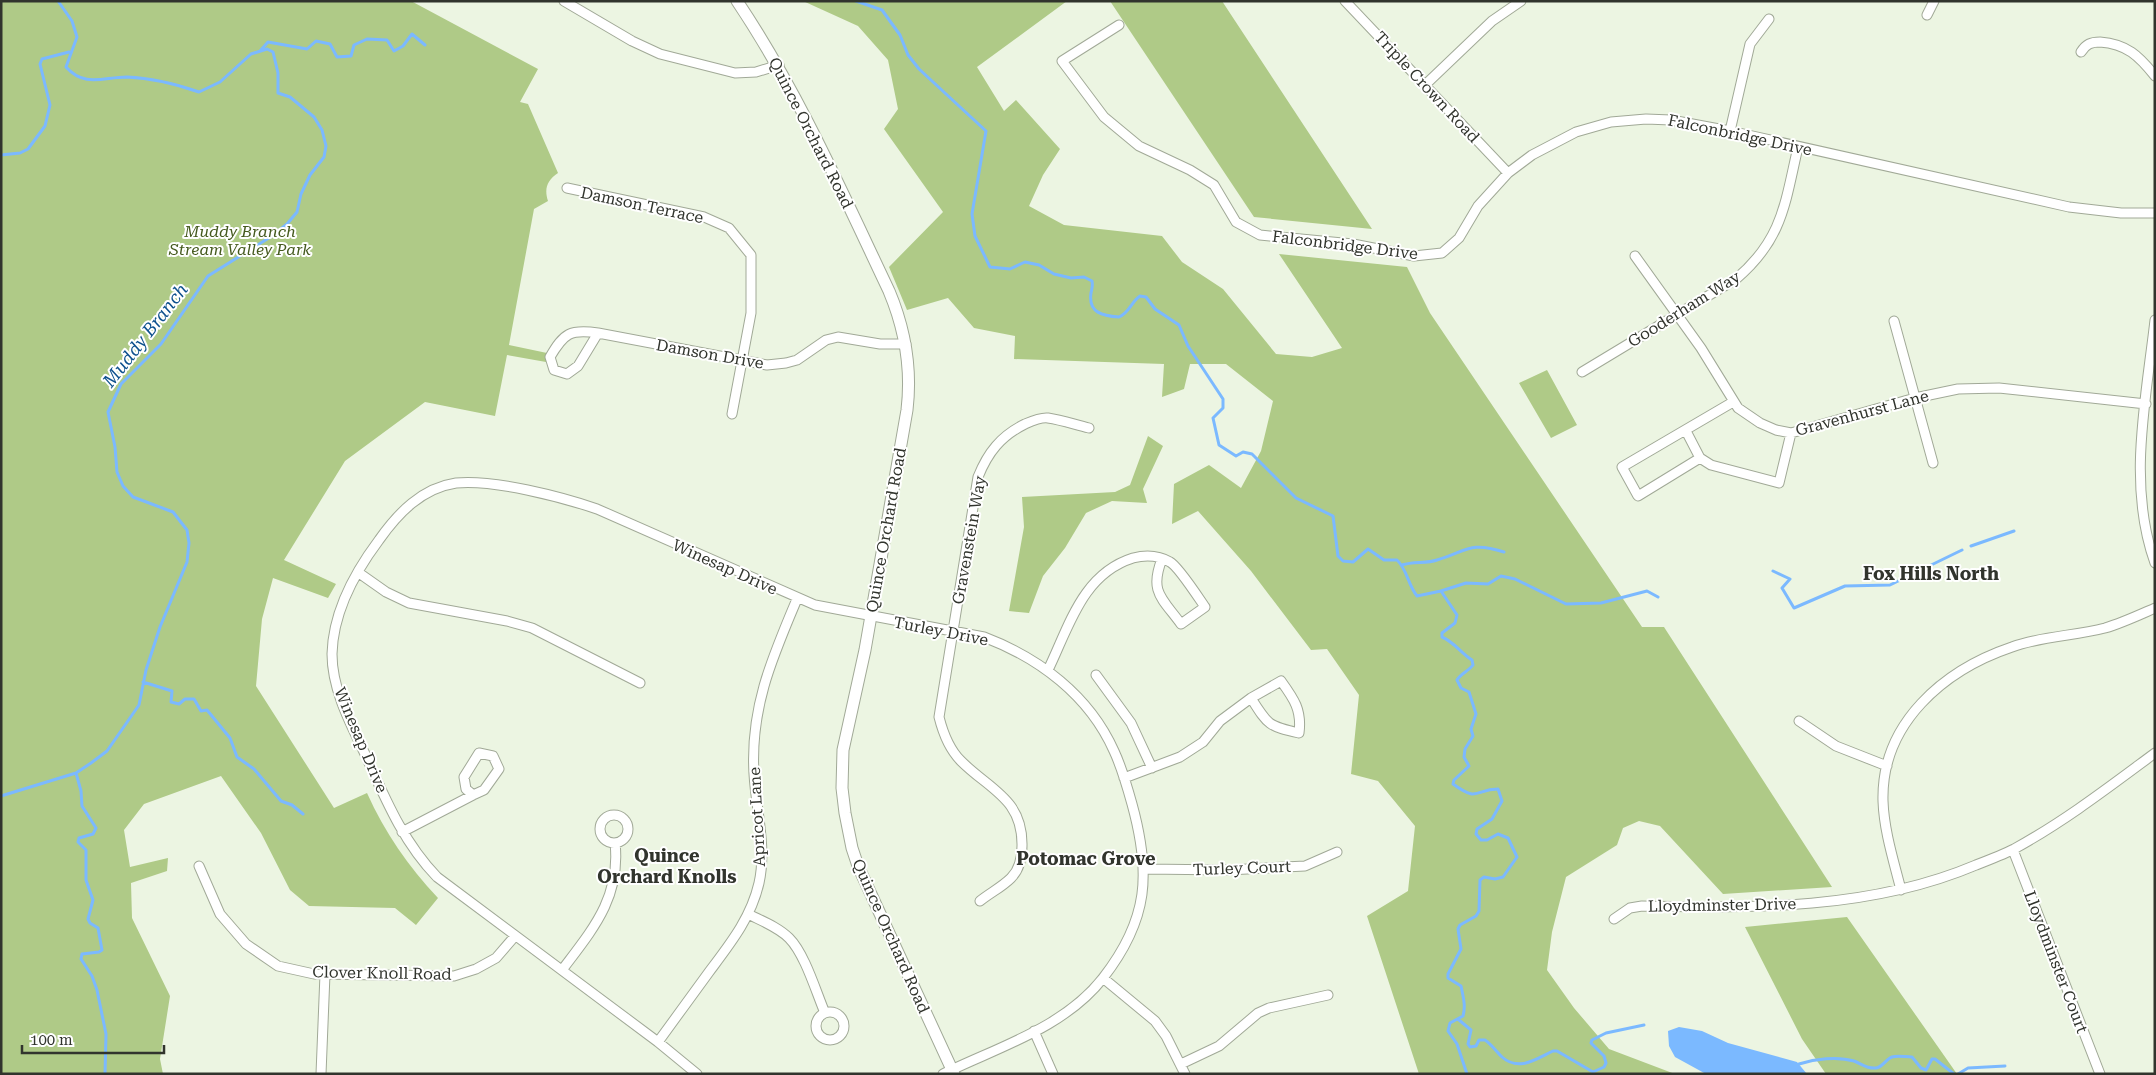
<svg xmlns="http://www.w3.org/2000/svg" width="2156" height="1075" font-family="'Roboto Serif',serif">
  <rect width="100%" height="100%" fill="#ecf5e2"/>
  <path fill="#afca87" d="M1 1H411L538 69 520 102 528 104 558 173C547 180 544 189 548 201L534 209 509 345 547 353 546 362 507 355 495 416 425 402 345 461 284 560 336 584 328 598 273 578 262 619 256 686 334 808 367 793C385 833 408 866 438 898L416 925 395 908 309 906 290 890 261 833 221 776 144 804 124 830 130 867 168 858 167 871 131 883 132 918 170 996 160 1059 163 1074H1Z
    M803 1H1067L977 67 1004 111 1016 100 1060 149 1043 175 1029 206 1064 225 1162 236 1182 262 1223 289 1276 354 1312 357 1342 348 1279 254 1407 267 1430 313 1642 627H1664L1832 887 1723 894 1660 826 1639 821 1623 828 1617 845 1566 877 1552 932 1547 970 1574 1008 1609 1049 1675 1074H1419L1367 916 1408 891 1415 826 1378 781 1351 774 1359 695 1327 649 1311 650 1251 571 1198 511 1172 524 1174 484 1209 465 1241 488 1261 451 1273 401 1226 364H1190L1184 389 1162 397 1164 364 1014 359 1015 336 974 328 948 298 907 310 889 267 943 212 884 129 898 109 888 60 858 26Z
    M1110 1H1222L1372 229 1254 217Z
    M1547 370 1577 425 1551 438 1519 383Z
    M1148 436 1163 446 1143 489 1147 503 1112 501 1086 513 1065 548 1043 576 1029 613 1009 611 1024 527 1022 497 1115 492 1130 485Z
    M1847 917 1957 1074H1826L1802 1039 1745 927Z"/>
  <path fill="#7bb9ff" d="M1679 1027 1702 1031 1728 1043 1797 1062 1807 1074H1706L1675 1057 1669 1046 1668 1031Z"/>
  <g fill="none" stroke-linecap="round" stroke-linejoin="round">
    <path stroke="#7bb9ff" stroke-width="3" d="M856 1 882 10 900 35 908 55 919 69 986 131 972 214 975 236 990 267 1010 269 1025 262 1039 265 1054 274 1071 278 1084 277 1092 281C1093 286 1092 288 1091 293 1088 313 1103 316 1119 317 1130 312 1131 302 1140 296L1146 297 1155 309 1179 325 1188 346 1223 399V408L1213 418 1219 445 1236 456 1243 452 1252 454 1296 498 1333 516 1338 556 1343 561 1353 562 1368 549 1384 560H1397C1407 569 1408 585 1417 596L1441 591 1457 615 1455 623 1442 633V637C1454 642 1461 653 1472 660L1473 665C1469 671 1461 673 1457 680L1461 688 1469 692 1476 714 1471 729 1473 736 1465 749 1464 757 1469 766 1454 780 1453 784C1479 803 1475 789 1498 789L1502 801 1492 819 1477 829 1476 834 1481 840H1487L1498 834 1508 838 1517 857 1503 877 1495 879 1484 877 1480 880 1479 911 1476 916 1460 925 1458 929 1461 949 1448 974V978L1461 986C1463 996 1466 1006 1463 1016L1450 1023 1448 1031 1457 1044 1467 1074
      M260 51 268 42 307 49 316 41 330 44 337 57 351 56 354 45 367 39 387 40 394 51 403 46 412 34 425 45
      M1 155 20 153 28 149 45 126 50 105 40 64 42 59 69 52
      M1971 546 2014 531
      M1402 565C1414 561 1426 564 1437 560 1467 551 1470 541 1504 552
      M1773 571 1790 579 1782 588 1794 608 1845 586 1890 585 1962 550
      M1441 591 1466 583 1488 584 1501 576 1515 579 1566 604 1601 603 1647 591 1658 597
      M143 682 172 691 171 702 179 704 185 699H194L201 711 207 710 230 738 237 757 254 769 281 801 292 805 303 814
      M76 773 81 791 82 806 96 828 93 834 79 838 78 842 86 850V880L93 900 88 919 90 923 98 928 102 950 99 952 82 954 81 959 92 976 97 990 106 1034 105 1074
      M1 796 76 773 91 763 107 751 139 705 146 670 160 627 187 562 189 543 187 530 173 512 133 497 123 486 117 472 115 447 108 412 121 384 161 344 208 276 272 236 287 224 297 212 301 194 310 175 324 157 326 146 322 130 314 117 290 97 278 93V73L273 52 267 49 251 54 220 82 199 92C176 84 152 78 127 77 103 77 85 88 66 67L77 37 72 21 58 1
      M1459 1020 1471 1030 1468 1044 1470 1047 1476 1046 1479 1040H1485C1492 1045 1496 1051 1502 1057 1519 1072 1536 1059 1553 1051H1557L1593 1072 1604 1067 1606 1063 1604 1056 1591 1043 1592 1040 1606 1033 1644 1025
      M1799 1064C1815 1059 1837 1056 1854 1061 1862 1064 1867 1069 1876 1068 1883 1067 1886 1059 1892 1057 1898 1055 1905 1057 1912 1057L1921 1068 1926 1070 1932 1059H1935L1954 1074
      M1958 1074 1968 1068 2005 1066"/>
    <g stroke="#a1a997" stroke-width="11">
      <path id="minor" d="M564 1 632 41 660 54 735 73 756 72 779 65
        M1345 1 1508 173
        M1927 15 1934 1
        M1119 25 1062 61 1104 117 1139 146 1190 170 1214 185 1236 222 1260 235 1353 244 1414 256 1442 253 1459 238 1478 206 1508 173 1532 155 1576 132 1611 122 1646 119 1671 120 1730 131 2069 207 2121 213H2155
        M2081 52C2086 44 2091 42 2100 42 2127 44 2139 56 2155 76
        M1425 85 1492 21 1521 1
        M1730 131 1750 44 1769 19
        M567 188 704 217 729 228 751 255V313L732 414
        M1635 256 1701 348 1738 408 1760 423 1776 430 1791 433 1915 398 1958 389 1999 388 2146 404
        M2155 320C2146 400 2127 485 2155 563
        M1894 321 1933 463
        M598 333 578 366 567 374 554 370 550 357C564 333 570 329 598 333L767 365 786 363 797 360 826 340 838 337 880 344H906
        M1582 372 1736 279C1783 239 1785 203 1798 147
        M1686 431 1700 458 1711 465 1779 483 1791 433
        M1700 458 1638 496 1622 467 1733 402
        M359 573 386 592 409 603 507 621 532 628 640 683
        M1048 670C1069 627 1082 574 1133 558 1145 555 1158 555 1170 562 1178 566 1198 597 1205 607L1181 624C1162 598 1149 592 1162 559
        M1096 675 1131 723 1152 768
        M1799 721 1836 746 1887 766
        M479 753 493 756 499 769 484 790 473 795 466 789 464 777Z
        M1124 778 1180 757 1203 742 1220 721 1251 698 1281 681C1294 699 1302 710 1299 733 1268 726 1268 725 1251 698
        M600 829a14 14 0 1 1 28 0a14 14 0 1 1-28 0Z
        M402 832 473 795
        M2013 850 2100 1074
        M199 866 220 914 246 944 278 966 314 974 454 976 476 969 496 958 515 936
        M1145 869 1228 870 1305 866 1337 852
        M1901 890C1894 862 1884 831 1883 801 1881 723 1944 670 2012 647 2042 636 2075 636 2105 628 2122 623 2139 615 2155 608
        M980 901C990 893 1002 887 1011 878 1020 869 1022 858 1022 846 1023 799 990 790 961 761 949 749 943 733 939 717L978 477C988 452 1001 436 1025 424 1032 421 1041 417 1048 418 1062 420 1076 425 1089 428
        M748 914C762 921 778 927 789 938 805 954 816 992 825 1013
        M1614 919 1630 908 1642 906C1755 908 1870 910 1976 865 1989 860 2002 855 2014 849 2065 821 2109 787 2155 753
        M562 970C593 929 621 897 615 843
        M1103 978 1155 1021 1166 1036 1185 1074
        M816 1026a14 14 0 1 1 28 0a14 14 0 1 1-28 0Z
        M1034 1031 1053 1074
        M658 1042C675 1019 692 995 709 972 730 944 751 918 759 883 767 847 756 810 754 774 750 708 772 658 797 599
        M1181 1064 1219 1046 1258 1013 1269 1008 1328 995
        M321 1074 325 974
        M697 1074 658 1042 437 877C403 842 385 798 365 754 350 723 332 689 332 654 333 613 355 572 379 540 398 513 422 488 456 483 493 479 562 497 597 509L815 605 984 637C1039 658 1089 695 1114 751 1122 768 1127 786 1132 804 1151 873 1149 919 1103 978 1064 1028 998 1047 943 1074"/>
    </g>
    <g stroke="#a1a997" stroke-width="13">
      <path id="tertiary" d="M737 1C798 92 842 192 889 291 905 329 912 368 907 410L865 650 843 750 842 788 845 813 852 848 858 866 954 1074"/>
    </g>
    <use href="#minor" stroke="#fff" stroke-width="9"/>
    <use href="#tertiary" stroke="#fff" stroke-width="11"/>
  </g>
  <g text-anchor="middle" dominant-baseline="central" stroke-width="4" stroke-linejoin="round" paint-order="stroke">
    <g font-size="16" fill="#31342d" stroke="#fff">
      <text transform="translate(1427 87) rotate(47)">Triple Crown Road</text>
      <text transform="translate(811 133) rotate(63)">Quince Orchard Road</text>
      <text transform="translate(1740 135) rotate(12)">Falconbridge Drive</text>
      <text transform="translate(642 205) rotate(12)">Damson Terrace</text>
      <text transform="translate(1345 245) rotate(7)">Falconbridge Drive</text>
      <text transform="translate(1684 309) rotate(-32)">Gooderham Way</text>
      <text transform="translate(710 354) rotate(10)">Damson Drive</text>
      <text transform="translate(1862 413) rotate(-15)">Gravenhurst Lane</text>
      <text transform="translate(886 530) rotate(-80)">Quince Orchard Road</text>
      <text transform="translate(969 540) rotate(-80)">Gravenstein Way</text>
      <text transform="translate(725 567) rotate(24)">Winesap Drive</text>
      <text transform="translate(941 631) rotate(11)">Turley Drive</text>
      <text transform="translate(361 740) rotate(67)">Winesap Drive</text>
      <text transform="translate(757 817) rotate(-93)">Apricot Lane</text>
      <text transform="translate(1242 868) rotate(-2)">Turley Court</text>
      <text transform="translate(1722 905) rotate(-1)">Lloydminster Drive</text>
      <text transform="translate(891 936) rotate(66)">Quince Orchard Road</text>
      <text transform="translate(2056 962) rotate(69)">Lloydminster Court</text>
      <text transform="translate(382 973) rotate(1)">Clover Knoll Road</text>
    </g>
    <g font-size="16" font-style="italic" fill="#455a1e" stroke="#fff">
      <text x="240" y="231">Muddy Branch<tspan x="240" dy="18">Stream Valley Park</tspan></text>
    </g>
    <g font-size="18" font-style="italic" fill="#0e518e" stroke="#fff">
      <text transform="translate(145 335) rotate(-52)">Muddy Branch</text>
    </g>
    <g font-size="18" font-weight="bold" fill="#31342d" stroke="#fff">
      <text x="1931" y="573">Fox Hills North</text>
      <text x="667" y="855">Quince<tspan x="667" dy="21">Orchard Knolls</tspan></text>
      <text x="1086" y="858">Potomac Grove</text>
    </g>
  </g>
  <rect width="2156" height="1075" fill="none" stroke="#31342d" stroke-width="5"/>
  <path d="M22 1045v8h142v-8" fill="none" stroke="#31342d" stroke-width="2.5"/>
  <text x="30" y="1045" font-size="15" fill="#31342d" stroke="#ffffff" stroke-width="4" paint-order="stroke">100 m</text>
</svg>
